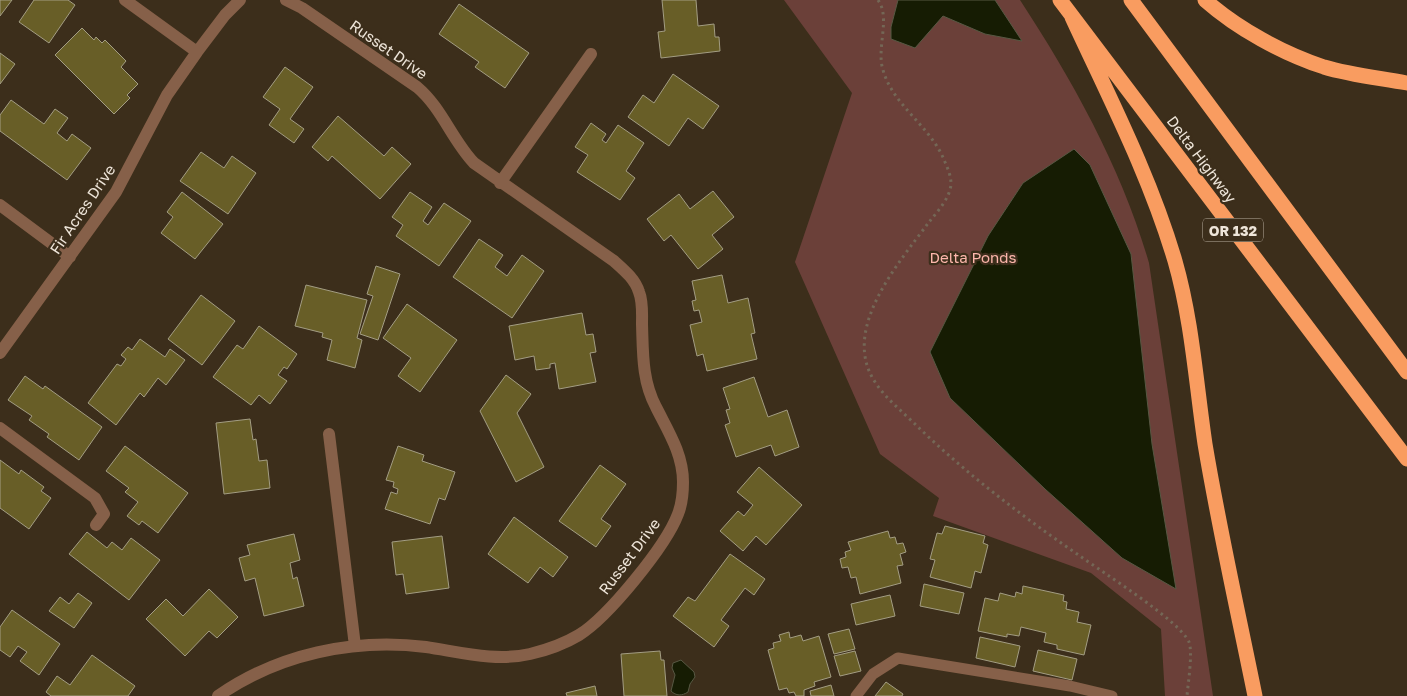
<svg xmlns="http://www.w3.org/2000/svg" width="1407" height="696" font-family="'Golos Text',sans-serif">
  <rect width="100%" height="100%" fill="#3c2e1b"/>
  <path fill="#6b4039" d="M784 0H1020C1073 81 1122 169 1149 263L1213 696H1165L1161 629 1091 573 933 516 939 498 880 454 795 262 852 93Z"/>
  <path fill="#161c03" stroke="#575843" d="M898 0H995L1022 41 985 34 943 16 915 48 891 39V27Z
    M1074 149 1090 165 1131 254 1152 444 1176 589 1122 558 1045 489 950 398 930 352 988 236 1023 183Z
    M681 660 694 672 695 677 690 684 688 692C682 696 676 696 671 691L675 675 672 668 673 663Z"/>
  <path fill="#685e27" stroke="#a39d83" d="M0 0H12L0 16Z
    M34 0H68L75 5 49 43 19 22Z
    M662 0H696L698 26 714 24 715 37H719L720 51 661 58 658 32 665 31Z
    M459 4 529 53 505 88 475 67 479 62 439 34Z
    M82 28 94 40 96 37 102 43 105 40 126 61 121 67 138 84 127 95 130 98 114 114 55 55Z
    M0 53 15 64 0 84Z
    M285 67 313 87 290 119 304 129 294 143 269 125 280 109 263 97Z
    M673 74 719 106 703 129 688 118 669 146 628 117 643 95 654 103Z
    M11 100 44 124 55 109 68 118 57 133 67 141 72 134 91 148 67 180 0 131V115Z
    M338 116 384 156 392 147 411 164 380 199 332 156 328 161 312 147Z
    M591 123 606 134 602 140 606 143 618 125 644 143 626 171 635 178 620 200 577 172 588 155 575 147Z
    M201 152 224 168 232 156 256 173 228 214 180 181Z
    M713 191 734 217 712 235 723 249 698 269 671 235 664 241 647 219 679 194 690 209Z
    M182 192 223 224 195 259 161 233 173 217 167 212Z
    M410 192 432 207 423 221 428 225 444 203 471 221 439 266 396 236 403 225 392 217Z
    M479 239 503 255 495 267 507 276 522 255 544 271 512 318 453 277Z
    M376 266 400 274 378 340 360 334 373 296 367 294Z
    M722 275 728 303 748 298 755 333 751 334 757 359 707 371 703 354 697 356 690 325 702 322 699 310 694 311 692 301 696 300 692 281Z
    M306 285 367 300 357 338 362 340 355 368 327 360 332 340 322 337 323 333 295 326Z
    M201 295 235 321 202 365 168 339Z
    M407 304 457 340 420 392 398 376 411 358 383 338Z
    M582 313 586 335 593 334 596 352 590 353 596 382 559 389 555 363 550 364V368L536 370 534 356 515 360 509 326Z
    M259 326 297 354 287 369 284 367 278 375 287 381 270 404 259 395 251 405 213 377 237 345 243 349Z
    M140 339 165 357 170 349 185 360 166 385 158 378 144 397 140 393 116 425 88 403 117 364 121 366 126 359 121 355 128 347 132 350Z
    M506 375 531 394 517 413 544 467 516 482 480 411Z
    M25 376 43 389 45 386 102 427 79 460 47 437 49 434 29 420 32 416 8 400Z
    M754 377 768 417 787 410 799 447 775 456 771 445 736 457 725 425 730 423 726 410 730 409 723 388Z
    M250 419 253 440 256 439 259 461 267 460 270 488 224 494 216 423Z
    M125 446 188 493 158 533 142 521 139 525 127 516 138 502 125 492 129 488 106 471Z
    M398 446 424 455 422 461 455 472 445 500 439 498 430 524 385 509 391 492 397 494 398 489 393 487 394 482 386 480Z
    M0 460 19 474 21 470 44 487 41 491 51 498 29 529 0 508Z
    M600 465 626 484 601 519 611 526 596 547 559 521Z
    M759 467 802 505 766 545 756 536 743 551 720 531 738 511 744 516 753 505 737 492Z
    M514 517 568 557 553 577 540 567 528 583 488 554Z
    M945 526 985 536 983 543 988 545 981 573 975 571 971 588 930 577 935 560 930 559 937 533 942 534Z
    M888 531 890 538 895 537 897 544 903 543 906 552 900 554 903 565 897 566 901 583 860 594 856 577 851 578 848 567 842 568 840 559 846 557 845 552 851 550 848 542Z
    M87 532 107 548 112 542 122 550 131 538 160 560 129 600 69 554Z
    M294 534 300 560 290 563 293 579 297 577 304 606 264 616 255 578 245 581 239 558 250 555 247 545Z
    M442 536 449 588 406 594 403 574 396 575 392 542Z
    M730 554 765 579 754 595 745 588 721 620 729 626 714 647 673 616 688 597 695 601Z
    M924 584 964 593 959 614 920 606Z
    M1023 586 1064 595 1063 601 1067 602 1066 609 1079 612 1077 622 1091 625 1084 655 1057 649V645L1044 642 1046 633 1021 627 1019 636 1007 634V637L978 631 985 598 998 601 1000 593 1015 597 1016 592 1022 594Z
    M209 589 238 617 217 638 209 631 185 656 146 619 166 599 183 616Z
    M78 593 92 603 74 628 49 611 60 597 69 604Z
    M890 595 895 616 856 625 851 604Z
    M12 610 60 644 39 675 20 661 27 652 18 646 10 657 0 650V627Z
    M849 629 855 649 834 654 828 634Z
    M789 632 790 638 801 635 803 641 819 636 831 677 814 682 815 686 804 690V696H796L794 692 789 693 787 688 779 690 768 650 774 648 773 643 781 641 779 635Z
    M980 637 1020 646 1015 667 976 658Z
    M1038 650 1077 659 1072 680 1033 671Z
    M660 651 661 660H664L667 696H624L621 654Z
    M855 651 861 671 840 676 834 656Z
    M92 655 135 686 128 696H51L46 692 57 676 70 685Z
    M886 682 903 694 902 696H875Z
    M831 685 834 696H811L810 691Z
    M595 686 597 696H567L566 693Z"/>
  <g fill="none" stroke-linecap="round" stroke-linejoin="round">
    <path stroke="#746756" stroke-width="3" stroke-dasharray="2.5 4" stroke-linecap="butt" d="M878 0C891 18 876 48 883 70 893 106 931 126 945 162 948 169 951 176 951 184 950 198 938 211 929 222 899 263 840 329 875 382 886 399 904 413 918 427 968 475 1023 517 1080 556 1102 572 1180 621 1189 642 1193 653 1188 683 1187 696"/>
    <path stroke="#866049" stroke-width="11" d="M856 696 873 674 898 658 1070 686 1112 696"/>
    <path stroke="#866049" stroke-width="12" d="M125 0 197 52 225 15 240 0
      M500 183 591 54
      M0 205 70 257
      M0 353 116 192 167 95 197 52
      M0 428 95 498 104 514 96 525
      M329 434 355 646
      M218 696C278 654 354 638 426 647 460 652 496 662 530 654 547 650 564 644 579 635 608 617 666 546 678 514 682 504 683 493 683 482 683 454 668 431 656 407 642 381 643 353 642 324 642 314 643 302 639 292 635 279 624 270 614 261L474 163C452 140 442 108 417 87L302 8 286 0"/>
    <path stroke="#f99c60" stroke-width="15" d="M1060 0 1407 459
      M1131 0 1407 372
      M1205 0C1238 29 1282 53 1324 67 1350 75 1380 78 1407 83
      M1072 17C1109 97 1150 176 1175 261 1192 320 1196 383 1205 444 1219 528 1238 612 1255 696"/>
  </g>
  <g text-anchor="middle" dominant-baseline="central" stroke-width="4.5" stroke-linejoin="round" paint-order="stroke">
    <rect fill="#3c2e1b" stroke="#b9aea0" stroke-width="1" x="1203" y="218.5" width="60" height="23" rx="4"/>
    <g font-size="14" font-weight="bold" fill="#eee5d9">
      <text x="1233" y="230">OR 132</text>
    </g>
    <g font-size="15" fill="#eee5d9" stroke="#3c2e1b">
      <text transform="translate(389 49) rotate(35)">Russet Drive</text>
      <text transform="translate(1202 159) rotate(53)">Delta Highway</text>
      <text transform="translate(82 209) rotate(-56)">Fir Acres Drive</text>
      <text transform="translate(629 556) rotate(-53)">Russet Drive</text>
    </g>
    <g font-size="15" fill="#fcb6ab" stroke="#3c2e1b">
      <text x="973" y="257">Delta Ponds</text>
    </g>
  </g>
</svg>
